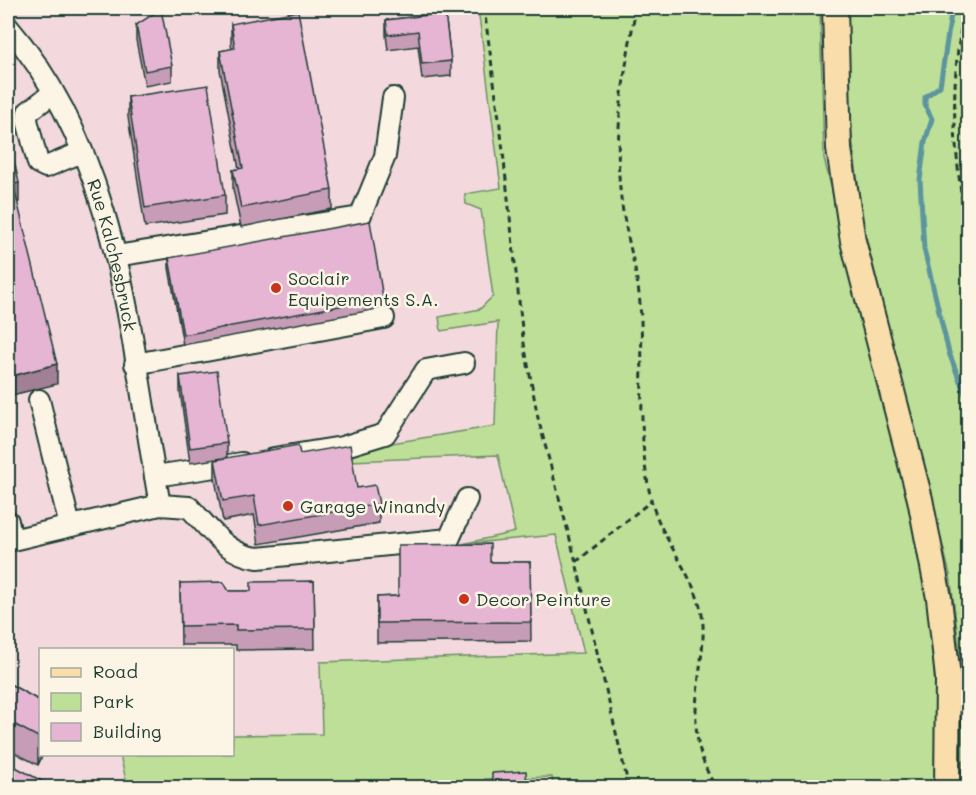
<svg xmlns="http://www.w3.org/2000/svg" width="976" height="795" font-family="Mali,sans-serif">
  <rect width="100%" height="100%" fill="#f8e8e2"/>
  <filter id="ink" filterUnits="userSpaceOnUse"><feTurbulence type="fractalNoise" baseFrequency=".0167" numOctaves="2"/><feDisplacementMap in="SourceGraphic" scale="12" xChannelSelector="R" yChannelSelector="G"/><feConvolveMatrix kernelMatrix="1 2 1 2 8 2 1 2 1" color-interpolation-filters="sRGB"/></filter>
  <g filter="url(#ink)">
    <path fill="#f3d9de" d="M8 8H478L501 188 465 195 481 210 493 296 481 309 439 317 441 331 498 321 495 426 349 450 351 461 498 455 515 532 462 543 556 535 584 653 320 662 322 734 233 735 232 650H40V754L120 755 128 787H8Z"/>
    <path fill="#bedf98" stroke="#6e8e66" stroke-width="1.5" d="M478 8H820L824 158 919 550 931 625 938 734 937 787 553 788 552 777 485 779V788H128L120 755 232 754 233 735 322 734 320 662 584 653 556 535 462 544 515 532 498 455 351 461 349 450 495 426 498 322 441 331 439 317 480 309 493 296 481 210 466 204 465 194 501 188Z
      M846 8H968V787H962L963 677 950 575 863 225 850 120Z"/>
    <g fill="none" stroke-linecap="round" stroke-linejoin="round">
      <path stroke="#5c959e" stroke-width="5" d="M952 8 940 86 925 97V105L932 119 925 142 920 180 924 249 949 353 968 401"/>
      <g stroke="#1f3d34" stroke-width="24">
        <g id="minor">
          <path id="s1" d="M8 27C121 158 130 342 160 505"/>
          <path d="M53 93 28 112 27 120 38 163 46 167 82 152"/>
          <path d="M116 256 360 217 385 156 393 98"/>
          <path d="M135 364 384 318"/>
          <path d="M39 400 70 526"/>
          <path d="M274 458 342 447 385 434 426 370 464 363"/>
          <path d="M155 476 242 463"/>
          <path d="M8 521 12 540"/>
          <path d="M8 541 160 505 189 507C210 529 227 555 258 558L449 539 467 499"/>
        </g>
      </g>
      <g stroke="#1f3d34" stroke-width="28">
        <path id="major" d="M835 8 839 149 853 241 920 499 939 598 948 678 947 788"/>
      </g>
      <path stroke="#1f3d34" stroke-width="3" stroke-dasharray="6 4.5" stroke-linecap="butt" d="M484 8 501 133 523 338 538 418 576 562 629 788
        M636 8C625 68 614 126 620 188 623 227 637 265 640 304 645 369 636 435 651 499 660 537 690 569 700 606 705 622 703 644 701 660 695 710 689 742 716 788
        M965 8C948 86 954 158 968 236
        M576 562 651 501"/>
      <use href="#minor" stroke="#fcf5e5" stroke-width="20"/>
      <use href="#major" stroke="#f9ddab" stroke-width="24"/>
    </g>
    <path fill="#c69cb6" stroke="#1f3d34" stroke-width="1.5" d="M445 13 451 61V76L422 79 418 46 388 50 386 35V20Z
      M231 24 332 190V209L241 227 233 189V170L239 169 220 70V51L232 49 231 44Z
      M136 25 172 66V81L145 86 136 40Z
      M128 97 225 195V215L145 227 128 117Z
      M169 258 383 298V308L183 345 169 268Z
      M180 376 227 443V458L300 454 357 488 379 504V523L259 544 254 515 223 521 215 479V460L223 458 190 463 180 391Z
      M490 562H530L531 641 377 643V597L398 596Z
      M314 581 315 649 236 650V645H181L180 583 229 591H251Z
      M8 683 40 701V754H43L38 765 10 750 11 764 8 788Z"/>
    <path fill="#a17f94" stroke="#1f3d34" stroke-width="1.5" d="M19 183V202L13 204V184Z
      M57 364V384L8 396V377Z
      M40 732V754H43L38 765V737Z
      M11 752V779L8 763Z"/>
    <path fill="#e6b5d4" stroke="#1f3d34" stroke-width="1.5" d="M161 9 172 66 145 71 136 25Z
      M298 11 332 190 241 208 233 170 243 168 220 51 235 48 231 24Z
      M445 13 451 61 422 64 418 31 388 35 386 20Z
      M208 85 225 195 145 208 128 97Z
      M8 134 19 183 13 184 57 364 8 377Z
      M370 221 383 298 183 335 169 258Z
      M217 371 227 443 190 448 180 376Z
      M298 445 300 454 350 445 357 488 375 485 379 504 259 525 254 496 223 501 215 460Z
      M490 544V562H530L531 622 377 623V597L398 596V545Z
      M314 581 315 629 236 630V625L181 626 180 583 223 582 229 591H251V582Z
      M8 683 40 701V732L38 737 8 721Z
      M8 740 11 752 8 763 55 788H8Z
      M526 771 527 788H492V773Z"/>
  </g>
  <g fill="#c8321e" stroke="#fcf5e5" stroke-width="2">
    <circle cx="276" cy="288" r="6"/>
    <circle cx="288" cy="506" r="6"/>
    <circle cx="464" cy="599" r="6"/>
  </g>
  <g text-anchor="middle" dominant-baseline="central" stroke-width="5" stroke-linejoin="round" paint-order="stroke">
    <g font-size="18" fill="#1f3d34" stroke="#fcf5e5">
      <text stroke="none"><textPath href="#s1" startOffset="254">Rue Kalchesbruck</textPath></text>
    </g>
    <g font-size="18" fill="#1f3d34" stroke="#fcf5e5" text-anchor="start">
      <text x="288" y="278">Soclair<tspan x="288" dy="21">Equipements S.A.</tspan></text>
      <text x="300" y="506">Garage Winandy</text>
      <text x="476" y="599">Decor Peinture</text>
    </g>
  </g>
  <rect width="976" height="795" fill="none" stroke="#fcf5e5" stroke-width="30"/>
  <rect x="15" y="15" width="946" height="765" fill="none" stroke="#1f3d34" stroke-width="2" filter="url(#ink)"/>
  <rect x="39" y="648" width="195" height="108" fill="#fcf5e5" stroke="#a4ab9e" stroke-width="1.5"/>
  <rect x="51" y="668" width="30" height="9" fill="#f9ddab" stroke="#a4ab9e" stroke-width="1.5"/>
  <text x="93" y="678" font-size="18" fill="#1f3d34">Road</text>
  <rect x="51" y="693" width="30" height="18" fill="#bedf98" stroke="#a4ab9e" stroke-width="1.5"/>
  <text x="93" y="708" font-size="18" fill="#1f3d34">Park</text>
  <rect x="51" y="723" width="30" height="18" fill="#e6b5d4" stroke="#a4ab9e" stroke-width="1.5"/>
  <text x="93" y="738" font-size="18" fill="#1f3d34">Building</text>
</svg>
